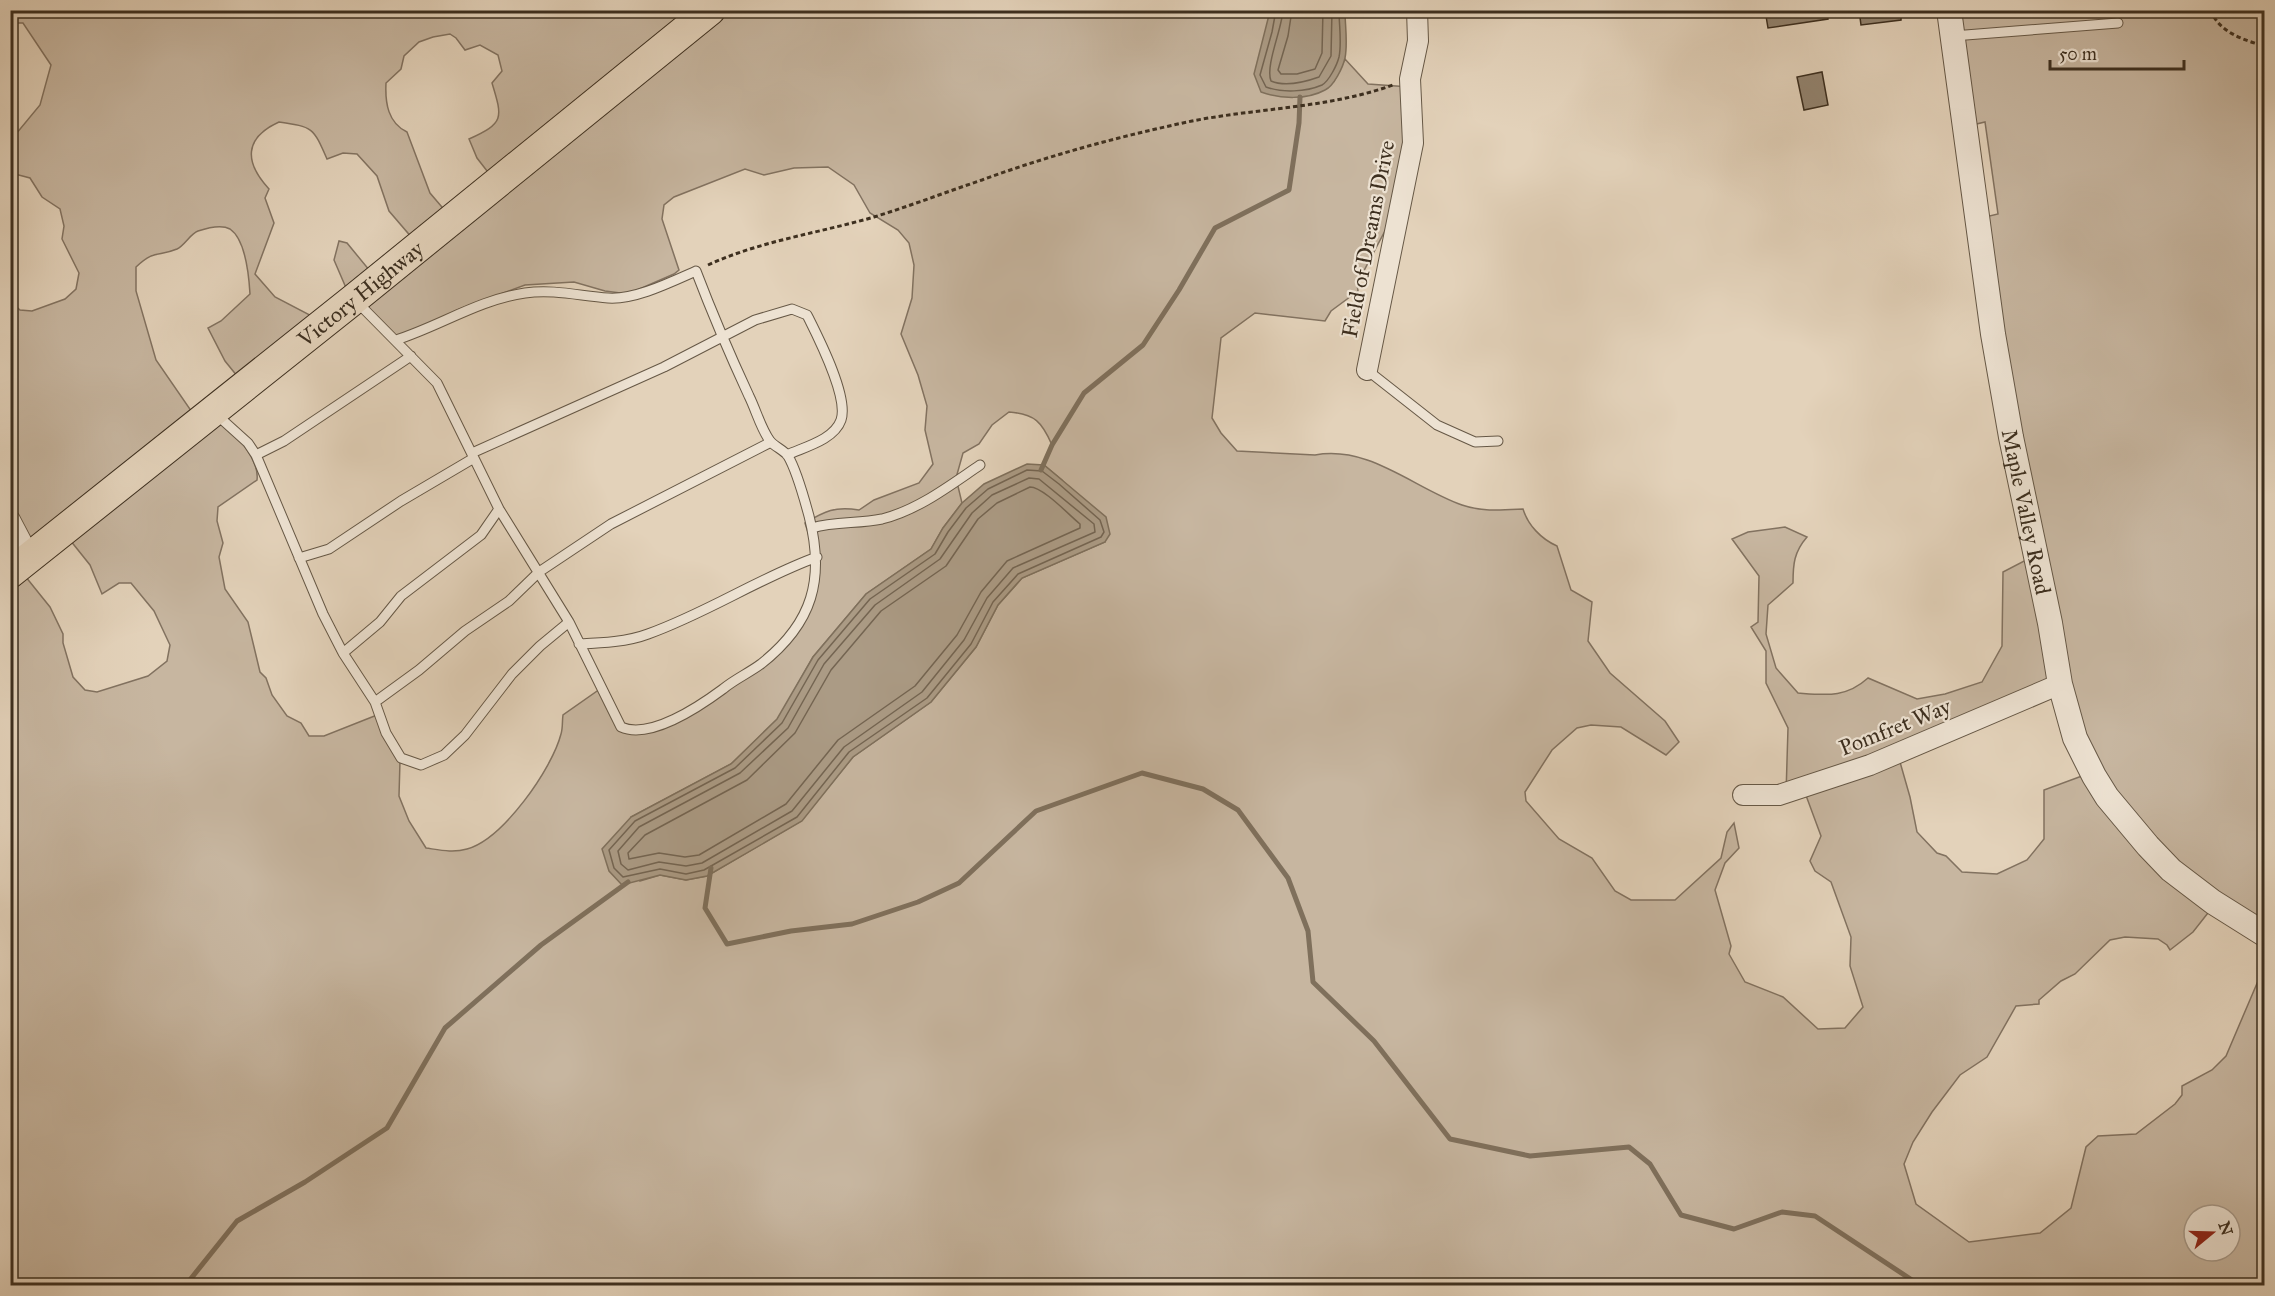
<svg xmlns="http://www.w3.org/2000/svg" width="2275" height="1296" font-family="'IM FELL Great Primer',serif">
  <rect width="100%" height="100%" fill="#e3d2ba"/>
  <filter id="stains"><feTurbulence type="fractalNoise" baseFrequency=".00333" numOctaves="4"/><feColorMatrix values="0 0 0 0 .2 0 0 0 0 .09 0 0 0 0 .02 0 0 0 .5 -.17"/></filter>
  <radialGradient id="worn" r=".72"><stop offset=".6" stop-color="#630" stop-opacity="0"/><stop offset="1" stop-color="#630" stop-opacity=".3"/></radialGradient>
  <path fill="#c7b6a0" stroke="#827260" stroke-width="1.5" fill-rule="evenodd" d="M11 11H1270L1267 31 1334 81 1345 59 1368 84 1410 87 1416 121 1387 227 1357 284 1358 291 1331 311 1325 321 1255 313 1221 338 1212 418 1221 433 1237 451 1315 455C1369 445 1414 488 1462 505 1481 512 1503 510 1523 509 1528 525 1541 539 1557 546L1571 590 1592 602 1588 641 1610 673 1665 721 1679 742 1666 755 1621 727 1591 725 1577 728 1552 750 1525 792 1526 801 1559 839 1592 858 1615 891 1631 900H1675L1721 858 1727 832 1734 823 1739 848 1725 863 1715 890 1731 946 1729 954 1745 982 1783 997 1818 1029 1845 1028 1863 1007 1850 966 1851 937 1831 882 1815 871 1810 861 1821 836 1804 790 1786 794 1788 728 1766 683V651L1751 627 1758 622 1759 576 1732 539 1748 532 1785 527 1807 537C1794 552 1793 564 1793 583L1768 605 1766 634 1776 668 1798 693C1826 695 1846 698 1868 678L1917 699 1945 694 1982 682 2002 646 2003 572 2034 556 1981 218 1998 214 1985 122 1968 126 1951 11H2264V932L2215 904 2193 932 2170 950 2167 945 2158 939 2125 937 2110 940 2075 974 2061 981 2039 1000V1004L2016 1006 1987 1057 1960 1075 1932 1112 1913 1142 1904 1164 1916 1204 1969 1242 2040 1233 2071 1208 2086 1147 2098 1136 2136 1134 2175 1104 2182 1095V1086L2212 1070 2226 1056 2264 967V1285H11L10 301 20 310 32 311 65 299 76 289 79 273 62 239 64 226 60 209 42 197 30 178 15 174 11 176V140L40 105 51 65 23 23H11ZM450 34 456 38 465 50 480 45 498 55 502 71 492 83C503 119 504 123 469 139L477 158 498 185 453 220 430 193 407 132C388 123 385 103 386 83L401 69 404 56 419 42 433 37ZM279 122C313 127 313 127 327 159L343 153 357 154 377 176 389 211 419 246 379 282 347 243 339 241 334 260 353 304 399 339 457 310 525 285 574 282 605 291 628 294 674 274 679 270 662 219 664 205 674 197 745 169 764 175 794 168 828 167 854 185 870 213 898 230 909 243 914 265 912 298 901 334 918 375 927 406 925 430 933 464 919 483 874 500 859 510C835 506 825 511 805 523L818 564 812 606 765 663 666 726 629 732 600 689 563 715C562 721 563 728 561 734 552 769 503 839 467 849 453 853 440 850 426 848L409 821 399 796 400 761 377 715 324 736H309L301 723 287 716 272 695 266 678 260 672 248 622 225 589 219 557 223 543 217 521 218 507 257 480C260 457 231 431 217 415L196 418 156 360 136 291V267C155 249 158 257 177 249 185 245 190 234 198 231 207 228 221 224 230 229 246 240 249 277 250 294L221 321 208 328 225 361 242 382 327 324 275 297 255 274 274 223 265 198 269 189C244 162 244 138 279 122ZM1009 412C1035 414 1042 422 1052 445L1044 465 1062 480 1105 542 1022 578 998 605 976 647 931 702 853 757 801 821 707 876 686 880 660 875 640 881 631 817 731 764 778 719 813 657 866 594 931 549 943 528 962 503 956 478 963 453 979 444 992 425ZM70 540 90 565 102 594 119 583H131L154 611 170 645 167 661 148 676 97 692 85 690 73 677 63 643V634L50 607 21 571ZM2061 686 2090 773 2044 790V839L2027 860 1997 874 1962 872 1946 856 1937 853 1917 832 1910 797 1898 755ZM2194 1215H2230V1251H2194Z"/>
  <path fill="#ab9b85" stroke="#7f705c" stroke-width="1.5" d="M1270 11H1345C1345 25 1348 43 1345 58 1343 67 1334 86 1325 90 1307 100 1280 99 1261 92L1254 74Z
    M1027 464 1044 465 1062 480 1106 517 1110 534 1105 542 1022 578 998 605 976 647 931 702 853 757 802 821 707 876 686 880 660 875 622 885 609 871 602 849 631 817 731 764 777 719 813 657 866 594 931 549 943 528 962 503 984 484Z"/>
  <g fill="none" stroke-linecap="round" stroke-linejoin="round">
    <path stroke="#746552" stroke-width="1.5" d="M1276 10 1272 32 1260 75 1266 87C1282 93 1306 92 1322 85 1329 81 1337 65 1339 57 1342 43 1339 25 1339 10
      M1283 10C1282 29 1265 66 1271 81 1285 87 1305 82 1319 77L1331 56 1332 10
      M1292 10 1288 36 1278 70 1281 74H1297L1315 69 1322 53 1323 10
      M1027 470 1042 471 1059 484 1100 520 1104 532 1101 537 1018 574 993 602 971 644 927 698 849 752 797 817 704 870 686 874 660 869 623 877 614 868 609 850 635 821 735 768 782 723 818 660 870 599 935 554 948 532 966 508 988 489Z
      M1029 478 1039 479 1094 524 1095 532 1013 568 987 598 964 640 922 692 844 747 792 811 702 863 686 866 659 862 628 870 621 864 618 851 639 827 740 773 788 728 824 664 875 605 940 559 972 513 992 495Z
      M1030 487C1043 487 1069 515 1080 524V528L1007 561 981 592 957 635 915 686 838 740 786 804 699 855 685 857 659 853 629 859 628 853 645 835 747 780 795 733 831 670 881 611 946 566 978 519 997 503Z"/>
    <path stroke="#7f705c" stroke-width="5" d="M1041 470 1052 445 1084 393 1143 345 1179 290 1215 228 1289 190 1299 123 1300 97
      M711 868 705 908 727 944 791 931 852 924 918 902 959 883 1036 811 1142 773 1203 789 1238 810 1288 878 1308 931 1313 982 1374 1041 1450 1139 1530 1156 1629 1147 1650 1164 1681 1215 1734 1229 1782 1212 1815 1216 1921 1286
      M185 1286 237 1221 305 1182 387 1128 445 1028 541 945 628 882"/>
  </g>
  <path fill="#938470" stroke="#3d2f1f" stroke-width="1.5" d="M1765 10H1827L1828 19 1768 28Z
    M1859 10H1901V20L1861 25Z
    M1822 72 1828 105 1804 110 1797 77Z"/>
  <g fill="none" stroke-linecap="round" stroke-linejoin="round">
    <g stroke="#665846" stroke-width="11">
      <path id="service" d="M1953 36 2118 23
        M358 303 437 383 499 509 569 622
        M1367 370 1437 425 1475 442 1498 441
        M217 415 248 443 256 455 323 614 343 653 375 702 386 733 401 758 421 765 444 755 465 735 512 674 540 646 569 622 621 727C650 740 700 706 723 689 735 679 749 673 761 664 813 623 825 579 809 516 804 498 797 471 788 456 784 450 775 447 770 441 761 429 756 410 749 396 730 355 712 313 696 271 671 282 635 300 608 298 580 296 554 289 525 293 478 300 440 326 396 340
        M472 453 664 367 755 320 792 309 807 315C818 337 849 397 841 420 834 440 804 447 787 455
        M256 455 284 441 411 356
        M812 528C835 521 858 524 882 519 918 510 949 486 980 465
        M299 558 329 549 401 501 474 458
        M579 644C602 643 627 642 648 634 707 613 759 578 817 557
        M343 653 380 622 401 596 481 535 499 509
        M375 702 419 670 465 631 509 601 539 572 611 524 771 442"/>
    </g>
    <g stroke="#665846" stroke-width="22">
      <path id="minor" d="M1367 370 1413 143 1410 79 1418 41 1417 10
        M10 520 30 558
        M1743 795H1779L1870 765 2060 684"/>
    </g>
    <g stroke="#665846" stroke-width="26">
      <g id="tertiary">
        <path id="s1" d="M1949 10 1993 334 2011 437 2050 623 2060 684 2075 738 2094 776 2107 797 2148 846 2171 870 2213 902 2264 934"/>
      </g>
    </g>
    <g stroke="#3d2f1f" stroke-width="32">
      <g id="primary">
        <path id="s2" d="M10 573 354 299 710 10"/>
      </g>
    </g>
    <path stroke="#3d2f1f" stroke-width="3" stroke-dasharray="4.5 3" stroke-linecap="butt" d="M2211 10C2218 32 2244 40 2264 46
      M708 265C760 241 819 233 874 217 910 206 946 192 982 180 1050 155 1121 136 1192 121 1259 108 1329 108 1393 85"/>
    <use href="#service" stroke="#ede2d2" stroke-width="9"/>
    <use href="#minor" stroke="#ede2d2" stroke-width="20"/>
    <use href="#tertiary" stroke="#ede2d2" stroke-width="24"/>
    <use href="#primary" stroke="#e3d2ba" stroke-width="30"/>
  </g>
  <g text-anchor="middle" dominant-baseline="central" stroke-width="4.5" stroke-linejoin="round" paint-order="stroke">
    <g font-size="22" fill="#3d2f1f" stroke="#ede2d2">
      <text transform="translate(1368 239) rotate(-79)">Field of Dreams Drive</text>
      <text stroke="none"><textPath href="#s2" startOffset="448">Victory Highway</textPath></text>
      <text stroke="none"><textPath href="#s1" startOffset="508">Maple Valley Road</textPath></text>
      <text transform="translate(1895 727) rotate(-22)">Pomfret Way</text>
    </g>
  </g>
  <rect width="2275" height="1296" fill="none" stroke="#e3d2ba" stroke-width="36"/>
  <rect x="12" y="12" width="2251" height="1272" fill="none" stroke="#3d2f1f" stroke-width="3"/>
  <rect x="18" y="18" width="2239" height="1260" fill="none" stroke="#3d2f1f" stroke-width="1.5"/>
  <g transform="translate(2212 1233) rotate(71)"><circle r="28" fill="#ede2d2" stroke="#a79a8a" stroke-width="1.5"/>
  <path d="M0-4.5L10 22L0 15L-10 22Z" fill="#8f2418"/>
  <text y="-9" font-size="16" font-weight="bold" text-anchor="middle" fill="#3d2f1f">N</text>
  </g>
  <path d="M2050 60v9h134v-9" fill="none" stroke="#3d2f1f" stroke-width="3"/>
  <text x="2059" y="60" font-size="18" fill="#3d2f1f" stroke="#ede2d2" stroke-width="4.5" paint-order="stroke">50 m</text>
  <rect width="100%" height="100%" filter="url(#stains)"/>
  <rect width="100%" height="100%" fill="url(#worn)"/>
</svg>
